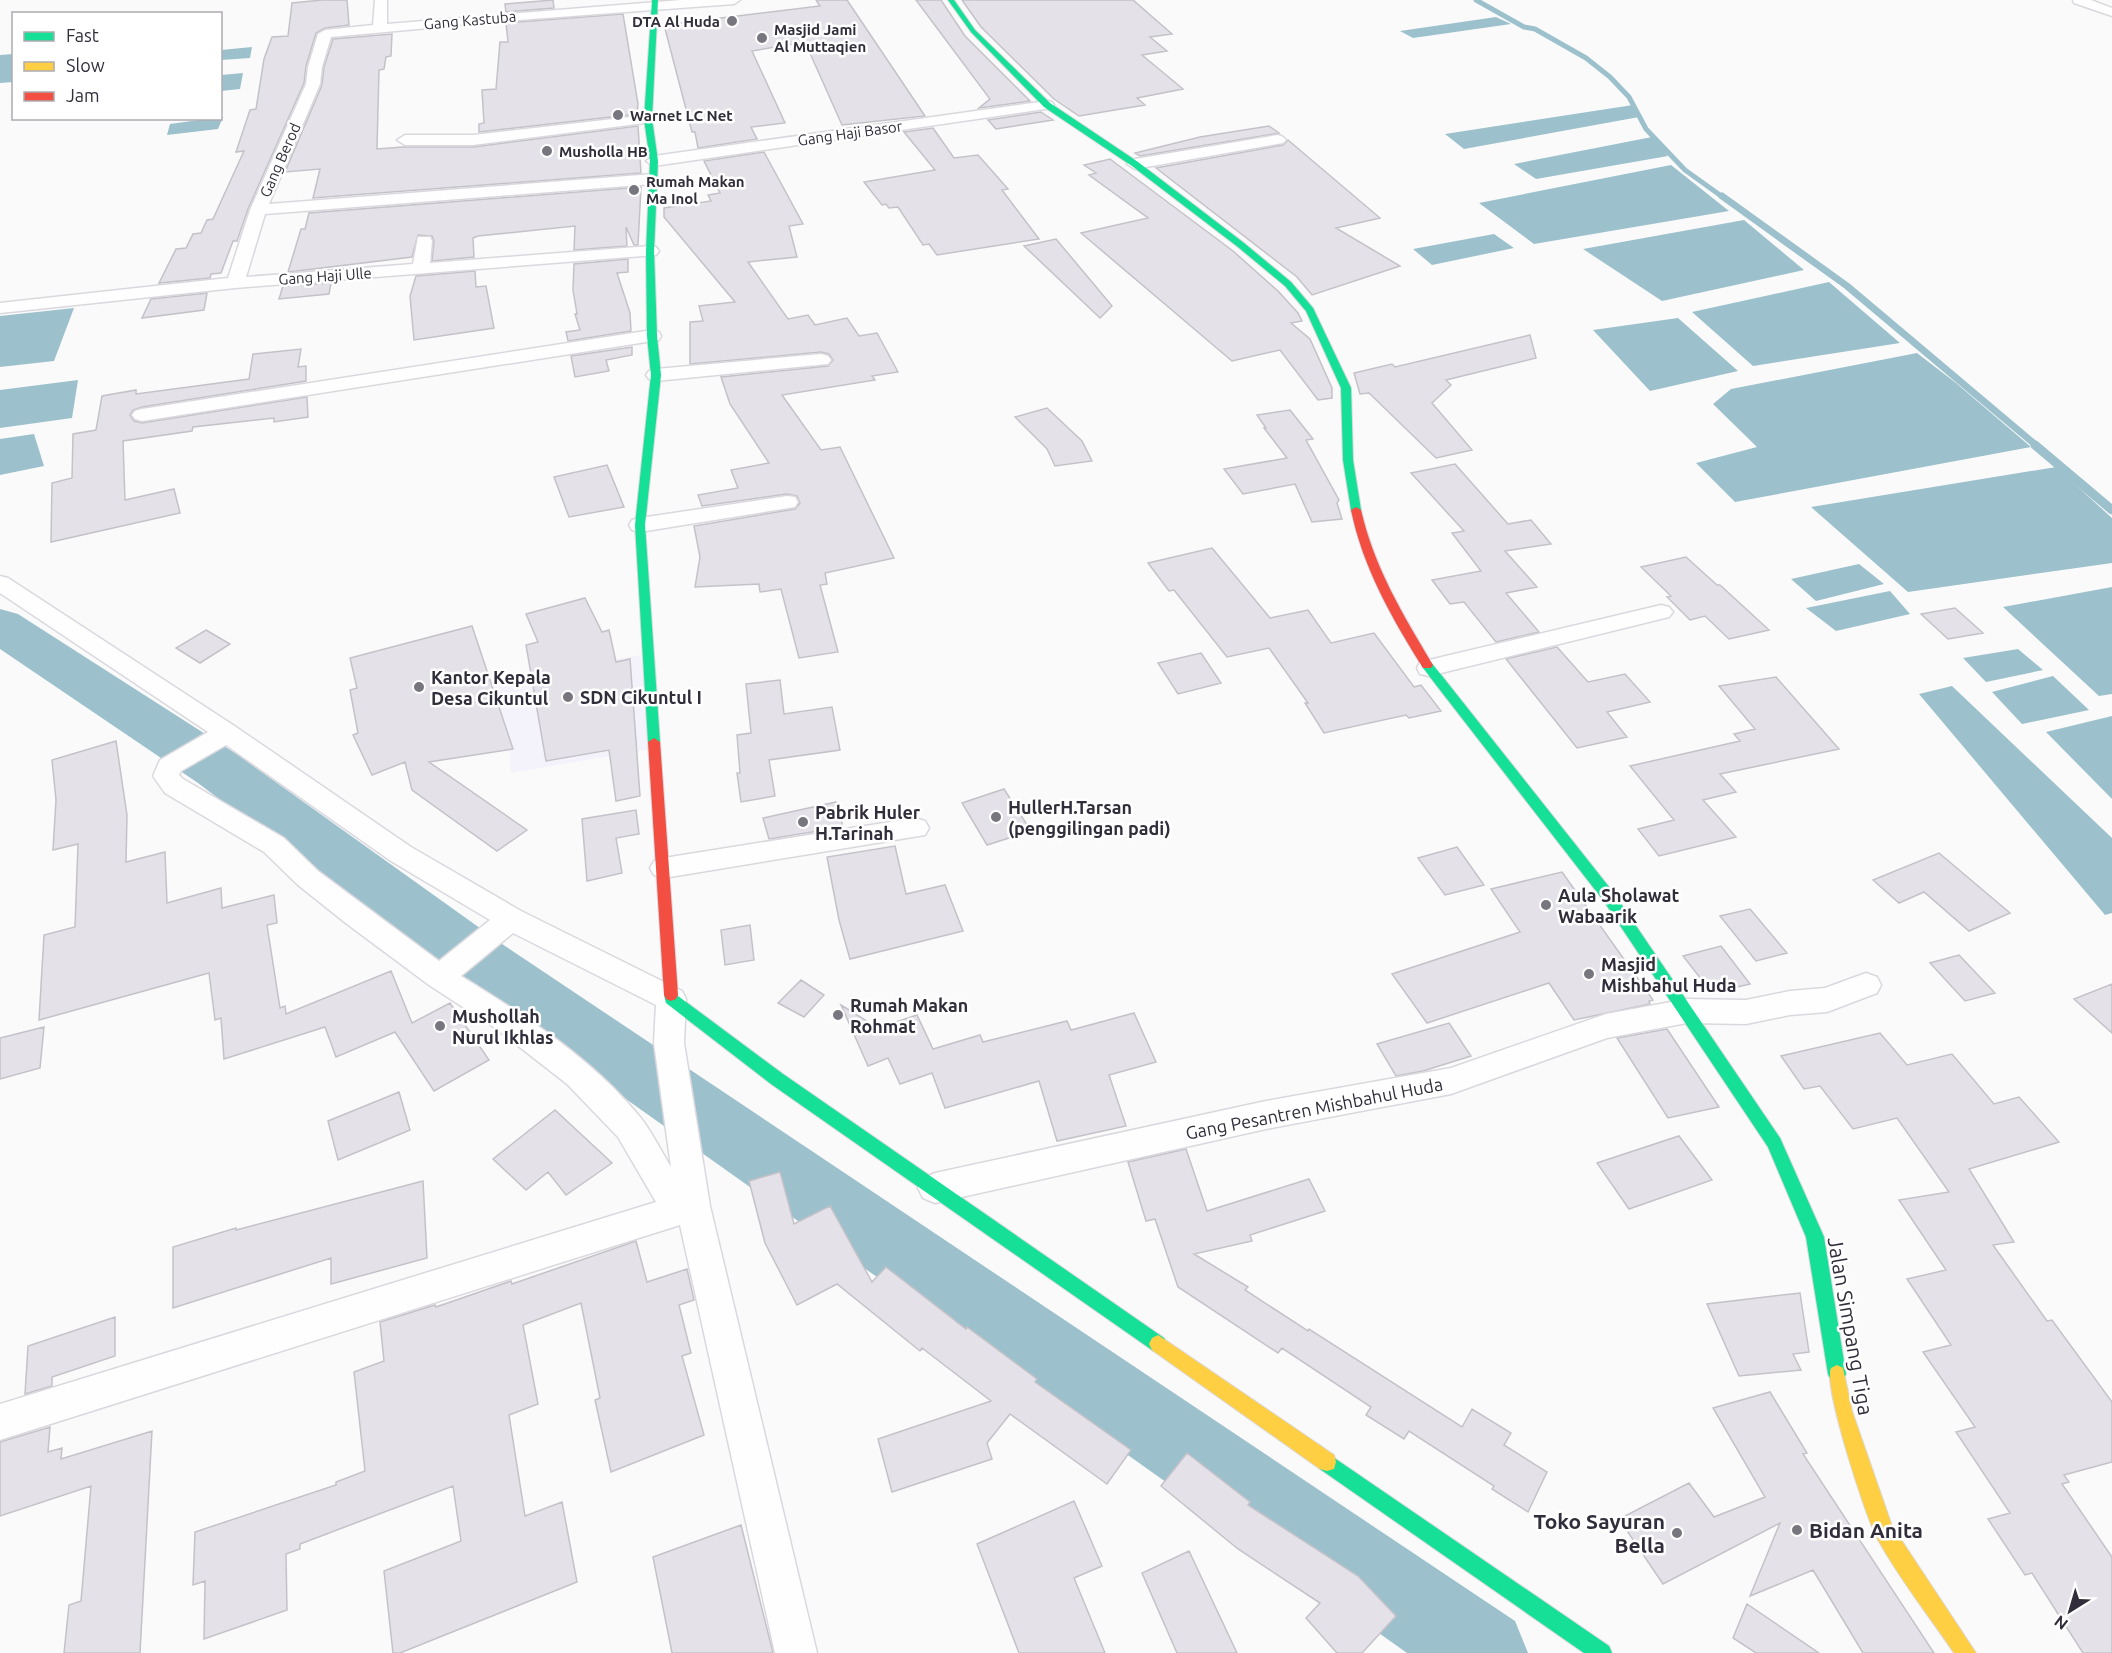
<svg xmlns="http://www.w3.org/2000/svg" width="2112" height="1653" font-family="Ubuntu,sans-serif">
  <rect width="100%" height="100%" fill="#fafafa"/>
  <path fill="#f4f2fb" d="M641 655 650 749 511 773 510 750 458 758 459 720 491 715V680Z"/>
  <path fill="#9cc1cc" d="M1496 17 1511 24 1413 38 1400 31Z
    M252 47 250 58 221 60V50Z
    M13 54V82L0 83V55Z
    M243 73 240 89 221 91V75Z
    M1633 105 1639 117 1464 149 1445 134Z
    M221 117H223L218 129 167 135 170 124Z
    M1652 137 1668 156 1536 179 1514 164Z
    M1671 165 1729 211 1534 244 1479 203Z
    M1744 220 1804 270 1662 301 1583 249Z
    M1494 234 1514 248 1432 265 1413 249Z
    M1829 282 1900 343 1753 366 1692 312Z
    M74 308 54 361 0 367V316Z
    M1678 318 1738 371 1650 391 1593 330Z
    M1917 353 1956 383 2031 447 1735 502 1696 463 1757 447 1713 404 1731 389Z
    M78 380 72 418 0 428V390Z
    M34 434 44 466 0 475V439Z
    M2056 467 2112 518V563L1908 592 1811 507Z
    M1859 564 1884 584 1816 601 1791 579Z
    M2112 587V694L2099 696 2003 607Z
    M1890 591 1910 614 1836 631 1806 608Z
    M2018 649 2043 670 1986 682 1963 658Z
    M2053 676 2089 710 2022 724 1992 692Z
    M1952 686 2112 838V913L2105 915 1919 694Z
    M2112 716V799L2046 732Z"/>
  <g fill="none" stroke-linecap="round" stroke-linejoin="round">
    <path stroke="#9cc1cc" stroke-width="5" d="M1476 0 1524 27 1535 29 1586 58 1610 77 1629 97 1646 129 1685 170 1724 198"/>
    <path stroke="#9cc1cc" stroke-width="7" d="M1722 196 1847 286 2037 446"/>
    <path stroke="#9cc1cc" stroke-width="9" d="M2035 445 2112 510"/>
    <path fill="#9cc1cc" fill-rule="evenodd" d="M0 609 18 614 238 755 505 946 1515 1621 1528 1653H1407L461 982 198 783 0 649Z"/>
  </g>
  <path fill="#e4e2e8" stroke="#c4c2c8" stroke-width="1.5" d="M322 0H347L349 25 325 28 316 33 306 66 304 83 248 209 237 241H233L221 273 211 274 210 278 159 283 176 249 186 248 193 234 201 233 207 220 213 219 244 151 236 152 250 110 256 109 264 59 272 37 288 36 292 3Z
    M553 0 554 8 506 12 505 4Z
    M816 0H847L925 116 842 125 805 42 752 51 785 123 751 127 757 139 698 148 695 132H692L664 25 820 6Z
    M916 0H941L965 36 1030 101 979 108 990 99Z
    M962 0H1133L1172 34 1150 37 1167 51 1142 55 1183 89 1137 98 1145 105 1079 116 1054 99 981 27Z
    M623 14 638 104 637 114 479 132V124L484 123 482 90 496 89 500 42H508L506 23Z
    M392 34 391 56 386 57 384 69 379 70 377 149 403 147H473L638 126 641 173 313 198 320 169 285 172 322 85 324 67 333 39Z
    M1041 112 1053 120 996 129 988 120Z
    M1269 126 1279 133 1140 156 1135 153 1200 137Z
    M933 128 954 158 978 155 1008 189 1002 190 1039 239 937 255 929 244 923 245 898 207 889 208 886 204 882 205 864 182 935 170 904 132Z
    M1288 140 1380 218 1336 228 1400 266 1312 295 1297 277 1156 168 1283 145Z
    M764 152 803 224 789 226 797 257 748 262 788 319 808 315 815 325 847 318 859 336 877 333 898 372 872 376 875 380 782 395 821 450 840 447 894 558 825 573 827 584 820 585 838 652 799 658 781 589 760 592 759 584 695 587 700 557 694 526 795 509 800 503 797 496 787 494 702 506 698 495 738 488 731 470 769 463 730 404 721 377 828 366 833 360 829 354 821 352 690 364V322L703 321 699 306 735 302 664 217V208L711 201 708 195 720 193 704 161Z
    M1110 159 1233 251 1278 291 1298 313 1302 321 1291 323 1310 339 1332 388V398L1318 400 1280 350 1232 361 1081 233 1148 218 1089 175 1096 173 1084 165Z
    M641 187 638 245H634L626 227 627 246 574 250 575 226 478 236 473 238 474 257 432 261 434 241 432 236 418 235 412 257 288 272 301 229H305L309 213Z
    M1056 239 1112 306 1100 318 1024 246Z
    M628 259V272L617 273 630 313 631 331 568 341 566 332 580 330 575 314H577L573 290 574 264Z
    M475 271 476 287 486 286 494 328 414 340 410 296 416 276Z
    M331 283 329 294 279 299 283 286Z
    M207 293 204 310 142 318 151 299Z
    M1530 335 1536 358 1446 380 1451 385 1432 403 1472 450 1436 458 1369 393 1360 394 1354 373 1392 364 1395 367Z
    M632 347V355L606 360 609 371 575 377 571 356Z
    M301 349 298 367 306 366V381L142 407 133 410 130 415 134 421 142 423 307 397 308 417 274 422V418L193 427 192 431 123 441 125 500 174 489 180 513 51 542 52 483 72 478 73 434 96 430 102 396 136 390V394L249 379 253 354Z
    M1047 408 1082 441 1092 461 1055 466 1047 449 1015 417Z
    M1290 410 1313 439 1306 440 1339 500 1337 503 1342 519 1312 522 1295 484 1243 494 1224 469 1287 458 1264 428H1266L1257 415Z
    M1455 464 1508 524 1531 520 1551 544 1505 551 1537 587 1506 593 1539 632 1496 642 1464 602 1450 604 1432 580 1481 571 1452 533 1464 531 1411 473Z
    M607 465 624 507 569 517 554 477Z
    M1212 548 1270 618 1308 610 1331 643 1374 633 1414 687 1421 685 1441 711 1409 718 1406 715 1324 733 1305 703H1308L1269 648 1227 657 1174 590 1169 591 1148 563Z
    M1686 557 1717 585H1720L1769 630 1729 639 1705 616 1690 620 1667 597 1671 596 1641 567Z
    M585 598 602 632 609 630 616 662 630 659 640 796 616 801 609 750 546 761 526 645 538 642 526 614Z
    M1955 608 1983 633 1948 639 1921 614Z
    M472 626 513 749 429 762 527 830 497 851 412 790 405 762 372 775 353 735 358 733 350 690 357 688 350 658Z
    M206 630 230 644 200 663 176 648Z
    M1557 647 1588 682 1625 674 1650 702 1607 712 1627 737 1577 748 1506 659Z
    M1201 653 1221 683 1178 694 1158 663Z
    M1776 677 1839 749 1720 774 1736 792 1703 800 1736 837 1659 856 1638 829 1674 820 1630 766 1740 741 1734 734 1755 729 1719 686Z
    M780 680 784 714 832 707 840 750 769 760 775 796 741 802 737 773H740L737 735 751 733 746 684Z
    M116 741 127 815 126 862 165 852 167 903 221 888 222 908 274 895 277 923 267 925 280 1008 285 1006 286 1014 391 971 412 1023 450 1003 489 1060 434 1091 395 1032 336 1057 325 1027 224 1059 221 1018 215 1020 209 973 39 1020 44 935 75 927 78 844 53 850 56 800 52 760Z
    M1004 789 1031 831 987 845 962 803Z
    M836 802 843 827 769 839 763 818Z
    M636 810 639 834 616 838 622 873 587 881 582 819Z
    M895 846 906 894 945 885 963 931 850 959 839 920 827 857Z
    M1457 847 1484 885 1445 895 1418 858Z
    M1939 853 2010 913 1969 931 1924 892 1899 903 1873 880Z
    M1562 872 1653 1000 1649 1001 1650 1004 1574 1020 1549 983 1427 1023 1392 974 1520 932 1491 889Z
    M1750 909 1787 953 1756 961 1720 916Z
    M750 925 754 960 725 965 721 930Z
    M1721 946 1750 984 1712 993 1683 956Z
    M1959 955 1995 993 1965 1001 1930 963Z
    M801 980 824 995 804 1017 778 1003Z
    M2112 984V1033L2074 999Z
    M841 1005 878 1028 917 1015 933 1049 980 1035 983 1042 1067 1021 1071 1030 1134 1013 1156 1062 1109 1075 1126 1126 1057 1141 1039 1081 945 1108 932 1073 900 1084 888 1058 868 1066Z
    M1449 1023 1471 1056 1423 1071 1396 1076 1377 1044Z
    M44 1027 40 1068 0 1079V1038Z
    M1667 1029 1719 1107 1668 1118 1617 1038Z
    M1880 1033 1907 1065 1952 1054 1994 1104 2019 1097 2059 1142 1969 1169 2014 1242 1993 1245 2047 1321 2052 1320 2112 1402V1462L2064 1475 2069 1482 2062 1484 2112 1557V1653H2083L2032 1573 2025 1575 1988 1519 2010 1513 1956 1432 1975 1427 1923 1352 1951 1345 1907 1279 1946 1270 1899 1200 1949 1192 1897 1118 1853 1129 1820 1086 1804 1089 1781 1056Z
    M399 1092 410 1130 338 1160 328 1121Z
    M555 1110 612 1163 566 1195 548 1172 526 1190 493 1159Z
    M1679 1136 1712 1180 1629 1209 1597 1163Z
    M1186 1149 1207 1211 1309 1179 1325 1211 1250 1235 1252 1241 1194 1254 1248 1287 1245 1290 1308 1331 1309 1329 1462 1427 1472 1409 1511 1433 1504 1445 1547 1472 1528 1512 1492 1489 1494 1486 1409 1431 1404 1439 1366 1415 1371 1407 1282 1348 1278 1353 1178 1287 1155 1219 1146 1221 1128 1162Z
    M780 1172 794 1224 830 1206 872 1282 886 1267 966 1329 967 1327 1037 1379 1035 1382 1131 1450 1107 1484 1010 1414 987 1443 992 1459 892 1492 878 1439 991 1401 922 1348 920 1351 837 1284 797 1305 765 1243 749 1181Z
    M423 1181 427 1258 331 1284V1258L173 1308V1247L236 1228V1230Z
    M636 1241 647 1282 687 1269 694 1300 679 1305 691 1353 682 1356 704 1435 611 1472 595 1400 600 1398 581 1303 523 1325 538 1404 509 1415 525 1516 562 1502 577 1582 400 1653H393L384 1571 461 1541 453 1486 300 1544V1549L286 1554 287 1610 204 1639 205 1581 193 1585 195 1532 336 1485V1482L365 1471 354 1372 384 1361 380 1322 435 1305 436 1307 511 1281 512 1284Z
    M1800 1293 1809 1352 1793 1354 1801 1370 1739 1376 1707 1304Z
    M115 1317V1356L52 1377V1386L25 1394 28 1346Z
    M1770 1392 1807 1453 1803 1454 1934 1653H1863L1813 1570 1750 1596 1780 1523 1663 1584 1619 1519 1689 1483 1714 1517 1765 1497 1713 1408Z
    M50 1427 48 1452 62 1448 61 1459 152 1431 140 1653H64L69 1605 81 1601 91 1486 0 1516V1442Z
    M1187 1453 1250 1502 1248 1505 1358 1576 1396 1616 1362 1653H1337L1306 1618 1320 1603 1238 1549 1161 1486Z
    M1074 1501 1102 1566 1074 1578 1105 1653H1019L977 1544Z
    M741 1525 773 1653H672L653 1557Z
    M1189 1551 1237 1653H1177L1142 1573Z
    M1747 1604 1819 1653H1756L1733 1638Z"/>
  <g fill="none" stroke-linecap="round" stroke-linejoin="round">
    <g stroke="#dad8de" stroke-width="3">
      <path id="street" d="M375 0H387V24L681 0H740L734 4 504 21 331 37 322 67 320 84 269 204 653 174 661 179 653 184 265 214 246 277 413 264 418 237H430L432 241 430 263 650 246 656 247 659 251 656 255 235 288 0 313V303L228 278 250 210 306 84 308 67 318 34 325 30 373 25Z
        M2073 0H2091L2112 8V16L2074 3Z
        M1047 101 1052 102 1054 105 1052 108 654 166 646 161 654 156Z
        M648 115 653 116 655 119 653 122 473 145H405L397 140 405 135H473Z
        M1278 135 1283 137 1286 140 1283 143 1135 169 1127 164 1135 159Z
        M652 330 659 332 661 336 659 340 142 421 135 419 132 415 135 411 142 409Z
        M821 354 828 356 831 360 828 364 656 381 649 379 646 375 649 371 656 369Z
        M787 496 795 497 798 502 795 507 640 532 632 530 629 525 632 520 640 518Z
        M0 576 8 578 236 727 411 847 521 911 682 991 686 999 684 1043 710 1206 817 1653H775L680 1225 0 1440V1404L656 1202 618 1137 567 1084 495 1028 429 985 347 924 298 885 264 852 165 793 153 776 160 760 208 732 0 593ZM226 745 391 861 490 920 439 961 318 871 284 838 183 779 179 775 181 771ZM513 933 656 1005 654 1043 671 1167C661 1151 652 1132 640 1117 592 1058 524 1015 461 976Z
        M1661 605 1669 607 1673 612 1669 617 1429 676 1420 674 1417 668 1420 662 1429 660Z
        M915 818 925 821 929 828 925 835 664 878 654 875 650 868 654 861 664 858Z
        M1866 973 1877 977 1881 985 1877 993 1827 1012 1790 1015 1746 1024 1687 1023 1607 1038 1451 1094 1266 1129 935 1203 923 1198 918 1188 923 1178 935 1173 1266 1101 1451 1068 1606 1014 1687 999 1746 1000 1790 991 1825 988Z"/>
    </g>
    <g stroke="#dad8de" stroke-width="2">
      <path id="fast" d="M652 0H658L652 119 658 161 654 251 657 336 661 375 645 525 660 742 654 746 648 742 635 525 651 375 647 336 646 251 650 161 644 119Z
        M948 0H954L975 30 1050 103 1138 162 1244 243 1291 282 1313 308 1351 388 1353 460 1361 510 1360 512H1352L1351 510 1343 460 1341 388 1306 311 1285 286 1238 247 1132 166 1044 107 971 32Z
        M1427 661 1431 662 1613 892 1780 1138 1824 1237 1846 1374 1843 1380 1837 1383 1831 1380 1828 1374 1806 1237 1768 1147 1603 900 1423 668 1421 665 1423 662Z
        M671 989 676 991 678 996 783 1074 1164 1338 1167 1344 1164 1350 1158 1353 1152 1350 771 1084 666 1003 664 995 666 991Z
        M1327 1453 1609 1646 1612 1653H1584L1320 1469 1318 1462 1320 1455Z"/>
    </g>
    <g stroke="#dad8de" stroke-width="2">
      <path id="slow" d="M1158 1335 1334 1455 1336 1462 1334 1469 1327 1471 1320 1469 1152 1350 1149 1344 1152 1338Z
        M1837 1365 1843 1368 1852 1411 1892 1526 1976 1653H1954C1929 1616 1899 1578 1877 1538 1866 1517 1823 1386 1831 1368Z"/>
    </g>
    <g stroke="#dad8de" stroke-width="2">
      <path id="jam" d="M1356 507 1361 510C1374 567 1403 615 1433 665L1431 668H1423C1392 618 1363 568 1351 510Z
        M654 738 660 742 678 995 676 999 671 1001 666 999 664 995 648 742Z"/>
    </g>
    <use href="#street" fill="#fefefe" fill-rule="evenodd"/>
    <use href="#fast" fill="#16e098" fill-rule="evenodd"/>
    <use href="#slow" fill="#ffcf43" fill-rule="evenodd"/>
    <use href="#jam" fill="#f24e42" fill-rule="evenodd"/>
  </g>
  <g fill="#77757d" stroke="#fff" stroke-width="2">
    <circle cx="732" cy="21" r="6"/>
    <circle cx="762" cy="38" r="6"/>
    <circle cx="618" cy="115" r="6"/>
    <circle cx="547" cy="151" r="6"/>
    <circle cx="634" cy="190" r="6"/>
    <circle cx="419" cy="687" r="6"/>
    <circle cx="568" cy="697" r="6"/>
    <circle cx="996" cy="817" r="6"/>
    <circle cx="803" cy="822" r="6"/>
    <circle cx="1546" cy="905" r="6"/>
    <circle cx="1589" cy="974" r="6"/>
    <circle cx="838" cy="1015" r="6"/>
    <circle cx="440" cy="1026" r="6"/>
    <circle cx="1797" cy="1530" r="6"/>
    <circle cx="1677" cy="1533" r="6"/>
  </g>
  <g text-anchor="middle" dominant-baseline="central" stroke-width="5" stroke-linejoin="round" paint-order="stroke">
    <g font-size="15" fill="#312d3a" stroke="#fff">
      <text transform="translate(470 20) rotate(-5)">Gang Kastuba</text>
      <text transform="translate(850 133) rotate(-8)">Gang Haji Basor</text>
      <text transform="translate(280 160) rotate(-66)">Gang Berod</text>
      <text transform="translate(325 276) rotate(-4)">Gang Haji Ulle</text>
    </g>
    <g font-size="15" font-weight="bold" fill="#312d3a" stroke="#fff" text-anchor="start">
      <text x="720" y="21" text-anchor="end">DTA Al Huda</text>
      <text x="774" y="29">Masjid Jami<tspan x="774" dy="17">Al Muttaqien</tspan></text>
      <text x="630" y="115">Warnet LC Net</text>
      <text x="559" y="151">Musholla HB</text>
      <text x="646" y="181">Rumah Makan<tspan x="646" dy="17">Ma Inol</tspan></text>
    </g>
    <g font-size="18" font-weight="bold" fill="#312d3a" stroke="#fff" text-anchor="start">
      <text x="431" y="677">Kantor Kepala<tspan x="431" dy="21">Desa Cikuntul</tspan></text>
      <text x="580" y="697">SDN Cikuntul I</text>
      <text x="1008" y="807">HullerH.Tarsan<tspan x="1008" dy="21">(penggilingan padi)</tspan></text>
      <text x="815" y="812">Pabrik Huler<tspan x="815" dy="21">H.Tarinah</tspan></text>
      <text x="1558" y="895">Aula Sholawat<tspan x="1558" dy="21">Wabaarik</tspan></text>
      <text x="1601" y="964">Masjid<tspan x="1601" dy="21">Mishbahul Huda</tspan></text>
      <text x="850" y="1005">Rumah Makan<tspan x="850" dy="21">Rohmat</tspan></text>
      <text x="452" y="1016">Mushollah<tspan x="452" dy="21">Nurul Ikhlas</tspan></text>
    </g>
    <g font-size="18" fill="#312d3a" stroke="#fff">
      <text transform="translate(1314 1108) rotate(-11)">Gang Pesantren Mishbahul Huda</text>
    </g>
    <g font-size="21" fill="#312d3a" stroke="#fff">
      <text transform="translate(1851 1326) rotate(80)">Jalan Simpang Tiga</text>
    </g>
    <g font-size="21" font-weight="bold" fill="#312d3a" stroke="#fff" text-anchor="end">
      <text x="1665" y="1521">Toko Sayuran<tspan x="1665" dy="24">Bella</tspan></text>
      <text x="1809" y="1530" text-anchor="start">Bidan Anita</text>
    </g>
  </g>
  <rect x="12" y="12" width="210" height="108" fill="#ffffff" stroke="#adabb0" stroke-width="1.5"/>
  <rect x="24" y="32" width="30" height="9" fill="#16e098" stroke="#adabb0" stroke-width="1.5"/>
  <text x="66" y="42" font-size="18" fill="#312d3a">Fast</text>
  <rect x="24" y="62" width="30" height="9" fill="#ffcf43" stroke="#adabb0" stroke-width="1.5"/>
  <text x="66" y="72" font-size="18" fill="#312d3a">Slow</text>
  <rect x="24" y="92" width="30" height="9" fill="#f24e42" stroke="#adabb0" stroke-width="1.5"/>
  <text x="66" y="102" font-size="18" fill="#312d3a">Jam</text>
  <g transform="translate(2070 1611) rotate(217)" stroke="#ffffff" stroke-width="4.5" paint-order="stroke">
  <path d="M0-4.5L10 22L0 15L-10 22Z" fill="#312d3a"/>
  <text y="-9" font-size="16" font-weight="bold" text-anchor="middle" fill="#312d3a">N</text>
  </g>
</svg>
